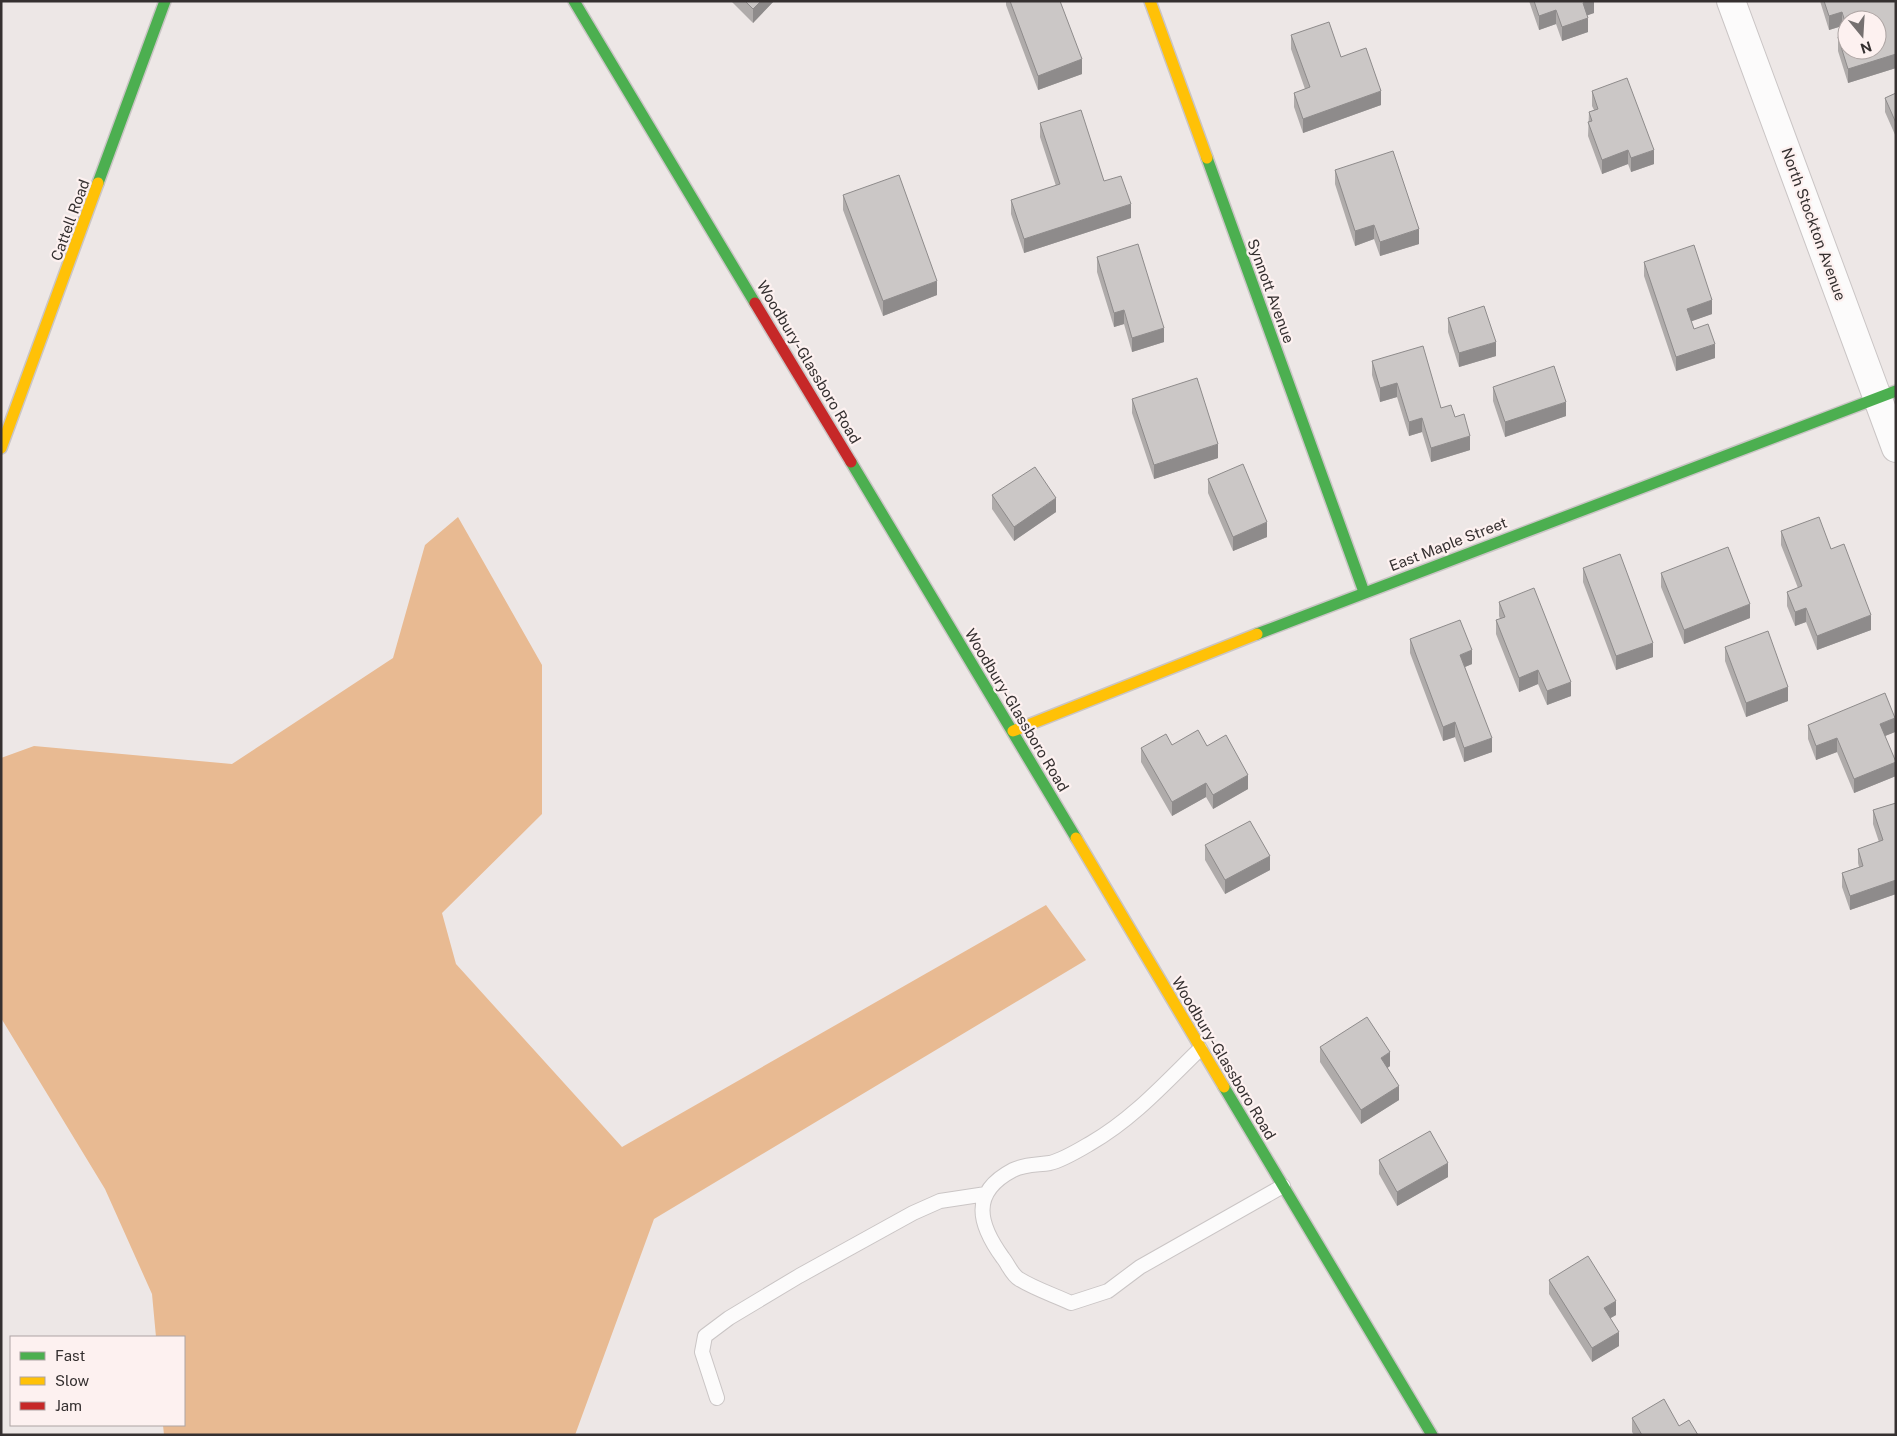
<svg xmlns="http://www.w3.org/2000/svg" width="1897" height="1436" font-family="'Public Sans',sans-serif">
  <rect width="100%" height="100%" fill="#ede7e6"/>
  <path fill="#e8ba92" d="M458 517 542 665V814L442 913 456 964 622 1147 1046 905 1086 960 654 1219 575 1435H164L163 1425H184V1337H156L152 1294 105 1189 1 1018V758L34 746 232 764 393 658 425 545Z"/>
  <g fill="none" stroke-linecap="round" stroke-linejoin="round">
    <g stroke="#cac5c5" stroke-width="16">
      <path id="lane" d="M1200 1049C1166 1082 1133 1119 1091 1143 1079 1150 1063 1160 1050 1163 1037 1165 1025 1164 1013 1170 969 1193 979 1225 1003 1258 1008 1264 1012 1275 1019 1279 1035 1289 1054 1295 1071 1303L1108 1291 1140 1267 1283 1186
        M717 1398 702 1352 705 1336 729 1318 799 1276 913 1213 940 1201 986 1194"/>
    </g>
    <g stroke="#cac5c5" stroke-width="30">
      <path id="street" d="M1731 1 1896 448"/>
    </g>
    <g stroke="#cac5c5" stroke-width="14">
      <path id="fast" d="M574 1 755 303
        M1207 158 1364 592
        M98 183 165 1
        M851 462 1076 838
        M1257 634 1896 391
        M1224 1087 1432 1435"/>
    </g>
    <g stroke="#cac5c5" stroke-width="14">
      <path id="slow" d="M1150 1 1207 158
        M1 448 98 183
        M1013 731 1257 634
        M1076 838 1224 1087"/>
    </g>
    <g stroke="#cac5c5" stroke-width="14">
      <path id="jam" d="M755 303 851 462"/>
    </g>
    <use href="#lane" stroke="#fcfbfb" stroke-width="14"/>
    <use href="#street" stroke="#fcfbfb" stroke-width="28"/>
    <use href="#fast" stroke="#4caf50" stroke-width="11"/>
    <use href="#slow" stroke="#ffc107" stroke-width="11"/>
    <use href="#jam" stroke="#c62828" stroke-width="11"/>
  </g>
  <path fill="#afabaa" fill-rule="evenodd" d="M731 1H774L753 23Z
    M1006 1H1060L1082 74 1038 90 1006 5Z
    M1529 1H1594V13L1587 15 1588 32 1562 41 1556 24 1539 30Z
    M1820 1H1896V68L1848 83 1838 51V37L1845 35 1842 26 1829 30ZM1847 20H1877V50H1847Z
    M1291 35 1341 57 1381 105 1303 133 1294 107V93L1305 89 1291 49Z
    M1592 91 1654 164 1631 172 1628 164 1602 174 1588 136 1589 112 1594 110 1592 106Z
    M1896 93V137L1885 112V98Z
    M1040 123 1104 181 1131 218 1024 253 1011 214V200L1056 186 1040 137Z
    M1335 170 1419 244 1380 256 1374 239 1355 246 1335 184Z
    M1896 189V206L1895 204V190Z
    M843 195 937 295 883 316 843 210Z
    M1097 257 1164 342 1132 352 1124 324 1114 327 1097 272Z
    M1644 262 1712 314 1691 321 1694 329 1715 358 1676 371 1644 276Z
    M1448 318 1496 356 1459 367 1448 332Z
    M1372 361 1455 417 1470 450 1431 462 1422 432 1409 436 1397 397 1380 402 1372 375Z
    M1493 387 1566 416 1505 437 1493 401Z
    M1132 399 1218 458 1154 479 1132 413Z
    M1208 479 1267 537 1233 551 1208 493Z
    M992 495 1056 512 1014 541 992 509Z
    M1781 531 1831 549 1871 630 1817 650 1806 622 1795 626 1787 606V592L1798 588 1781 545Z
    M1583 568 1653 657 1616 670 1583 582Z
    M1661 573 1750 618 1684 644 1661 587Z
    M1499 602 1571 696 1547 705 1538 684 1519 692 1496 634V620L1500 619 1499 616Z
    M1410 639 1472 664 1465 667 1492 752 1464 762 1455 737 1443 741 1410 653Z
    M1725 647 1788 701 1746 717 1725 661Z
    M1808 725 1895 732 1885 736 1896 776 1854 793 1837 752 1816 760 1808 739Z
    M1172 745 1248 789 1213 809 1206 797 1172 816 1141 762V748Z
    M1896 803V894L1850 910 1842 887V873L1859 867 1858 863V849L1879 842 1873 824V810Z
    M1205 845 1270 870 1225 894 1205 860Z
    M1320 1047 1390 1066 1387 1068 1399 1100 1361 1124 1320 1062Z
    M1379 1160 1448 1177 1397 1206 1379 1174Z
    M1549 1280 1616 1315 1610 1318 1619 1346 1592 1362 1549 1294Z
    M1632 1418 1679 1426 1698 1435H1634L1632 1432Z"/>
  <path fill="#8e8b8b" d="M761 1H774L753 23V9Z
    M1587 1H1594V13L1583 17V3Z
    M1556 10V24L1539 30V16Z
    M1842 12V26L1829 30V16Z
    M1588 18V32L1562 41V27Z
    M1896 54V68L1848 83V69Z
    M1082 59V74L1038 90V76Z
    M1381 91V105L1303 133V119Z
    M1628 150V164L1602 174V160Z
    M1654 150V164L1631 172V158Z
    M1131 204V218L1024 253V239Z
    M1374 225V239L1355 246V231Z
    M1419 229V244L1380 256V242Z
    M937 281V295L883 316V301Z
    M1712 300V314L1687 323V309Z
    M1124 310V324L1114 327V313Z
    M1164 328V342L1132 352V338Z
    M1496 342V356L1459 367V353Z
    M1715 344V358L1676 371V357Z
    M1397 383V397L1380 402V388Z
    M1566 402V416L1505 437V422Z
    M1422 418V432L1409 436V422Z
    M1470 436V450L1431 462V448Z
    M1218 444V458L1154 479V465Z
    M1056 498V512L1014 541V527Z
    M1267 522V537L1233 551V537Z
    M1750 604V618L1684 644V630Z
    M1806 608V622L1795 626V612Z
    M1871 615V630L1817 650V636Z
    M1653 643V657L1616 670V656Z
    M1472 650V664L1460 669V655Z
    M1538 670V684L1519 692V678Z
    M1571 682V696L1547 705V691Z
    M1788 687V701L1746 717V703Z
    M1895 718V732L1880 738V724Z
    M1455 722V737L1443 741V727Z
    M1492 738V752L1464 762V748Z
    M1837 738V752L1816 760V746Z
    M1896 762V776L1854 793V779Z
    M1248 775V789L1213 809V795Z
    M1206 783V797L1172 816V802Z
    M1270 856V870L1225 894V880Z
    M1896 880V894L1850 910V896Z
    M1390 1052V1066L1381 1073V1058Z
    M1399 1086V1100L1361 1124V1110Z
    M1448 1163V1177L1397 1206V1192Z
    M1616 1301V1315L1604 1322V1308Z
    M1619 1332V1346L1592 1362V1348Z"/>
  <path fill="#cbc7c6" stroke="#8e8b8b" d="M745 1H761L753 9Z
    M1010 1H1060L1082 59 1038 76Z
    M1534 1H1587L1583 3 1588 18 1562 27 1556 10 1539 16Z
    M1824 1H1896V54L1848 69 1838 37 1847 34V50H1877V20H1847V28L1842 12 1829 16Z
    M1329 22 1341 57 1366 48 1381 91 1303 119 1294 93 1310 87 1291 35Z
    M1627 78 1654 150 1631 158 1628 150 1602 160 1588 122 1592 121 1589 112 1598 109 1592 91Z
    M1896 93V123L1885 98Z
    M1081 110 1104 181 1121 176 1131 204 1024 239 1011 200 1060 184 1040 123Z
    M1393 151 1419 229 1380 242 1374 225 1355 231 1335 170Z
    M899 175 937 281 883 301 843 195Z
    M1138 244 1164 328 1132 338 1124 310 1114 313 1097 257Z
    M1694 245 1712 300 1687 309 1694 329 1708 324 1715 344 1676 357 1644 262Z
    M1484 306 1496 342 1459 353 1448 318Z
    M1423 346 1441 408 1451 405 1455 417 1464 414 1470 436 1431 448 1422 418 1409 422 1397 383 1380 388 1372 361Z
    M1554 366 1566 402 1505 422 1493 387Z
    M1197 378 1218 444 1154 465 1132 399Z
    M1243 464 1267 522 1233 537 1208 479Z
    M1035 467 1056 498 1014 527 992 495Z
    M1819 517 1831 549 1844 544 1871 615 1817 636 1806 608 1795 612 1787 592 1802 586 1781 531Z
    M1728 547 1750 604 1684 630 1661 573Z
    M1620 554 1653 643 1616 656 1583 568Z
    M1534 588 1571 682 1547 691 1538 670 1519 678 1496 620 1505 617 1499 602Z
    M1460 620 1472 650 1460 655 1492 738 1464 748 1455 722 1443 727 1410 639Z
    M1768 631 1788 687 1746 703 1725 647Z
    M1885 693 1895 718 1880 724 1896 762 1854 779 1837 738 1816 746 1808 725Z
    M1198 730 1207 746 1226 735 1248 775 1213 795 1206 783 1172 802 1141 748 1166 734 1172 745Z
    M1896 803V880L1850 896 1842 873 1863 866 1858 849 1883 840 1873 810Z
    M1250 821 1270 856 1225 880 1205 845Z
    M1367 1017 1390 1052 1381 1058 1399 1086 1361 1110 1320 1047Z
    M1430 1131 1448 1163 1397 1192 1379 1160Z
    M1588 1256 1616 1301 1604 1308 1619 1332 1592 1348 1549 1280Z
    M1664 1399 1679 1426 1689 1420 1698 1435H1642L1632 1418Z"/>
  <g text-anchor="middle" dominant-baseline="central" stroke-width="4.5" stroke-linejoin="round" paint-order="stroke">
    <g font-size="15" fill="#353030" stroke="#fdf1f0">
      <text transform="translate(70 220) rotate(-70)">Cattell Road</text>
      <text transform="translate(1814 224) rotate(70)">North Stockton Avenue</text>
      <text transform="translate(1271 291) rotate(70)">Synnott Avenue</text>
      <text transform="translate(809 362) rotate(59)">Woodbury-Glassboro Road</text>
      <text transform="translate(1448 544) rotate(-21)">East Maple Street</text>
      <text transform="translate(1017 710) rotate(59)">Woodbury-Glassboro Road</text>
      <text transform="translate(1224 1058) rotate(59)">Woodbury-Glassboro Road</text>
    </g>
  </g>
  <rect width="1897" height="1436" fill="none" stroke="#353030" stroke-width="5"/>
  <rect x="10" y="1336" width="175" height="90" fill="#fdf1f0" stroke="#ada4a3"/>
  <rect x="20" y="1352" width="25" height="8" fill="#4caf50" stroke="#ada4a3"/>
  <text x="55" y="1361" font-size="15" fill="#353030">Fast</text>
  <rect x="20" y="1377" width="25" height="8" fill="#ffc107" stroke="#ada4a3"/>
  <text x="55" y="1386" font-size="15" fill="#353030">Slow</text>
  <rect x="20" y="1402" width="25" height="8" fill="#c62828" stroke="#ada4a3"/>
  <text x="55" y="1411" font-size="15" fill="#353030">Jam</text>
  <g transform="translate(1862 35) rotate(162)"><circle r="24" fill="#fdf1f0" stroke="#ada4a3"/>
  <path d="M0-4L9 19L0 12L-9 19Z" fill="#757070"/>
  <text y="-8" font-size="14" font-weight="bold" text-anchor="middle" fill="#353030">N</text>
  </g>
</svg>
